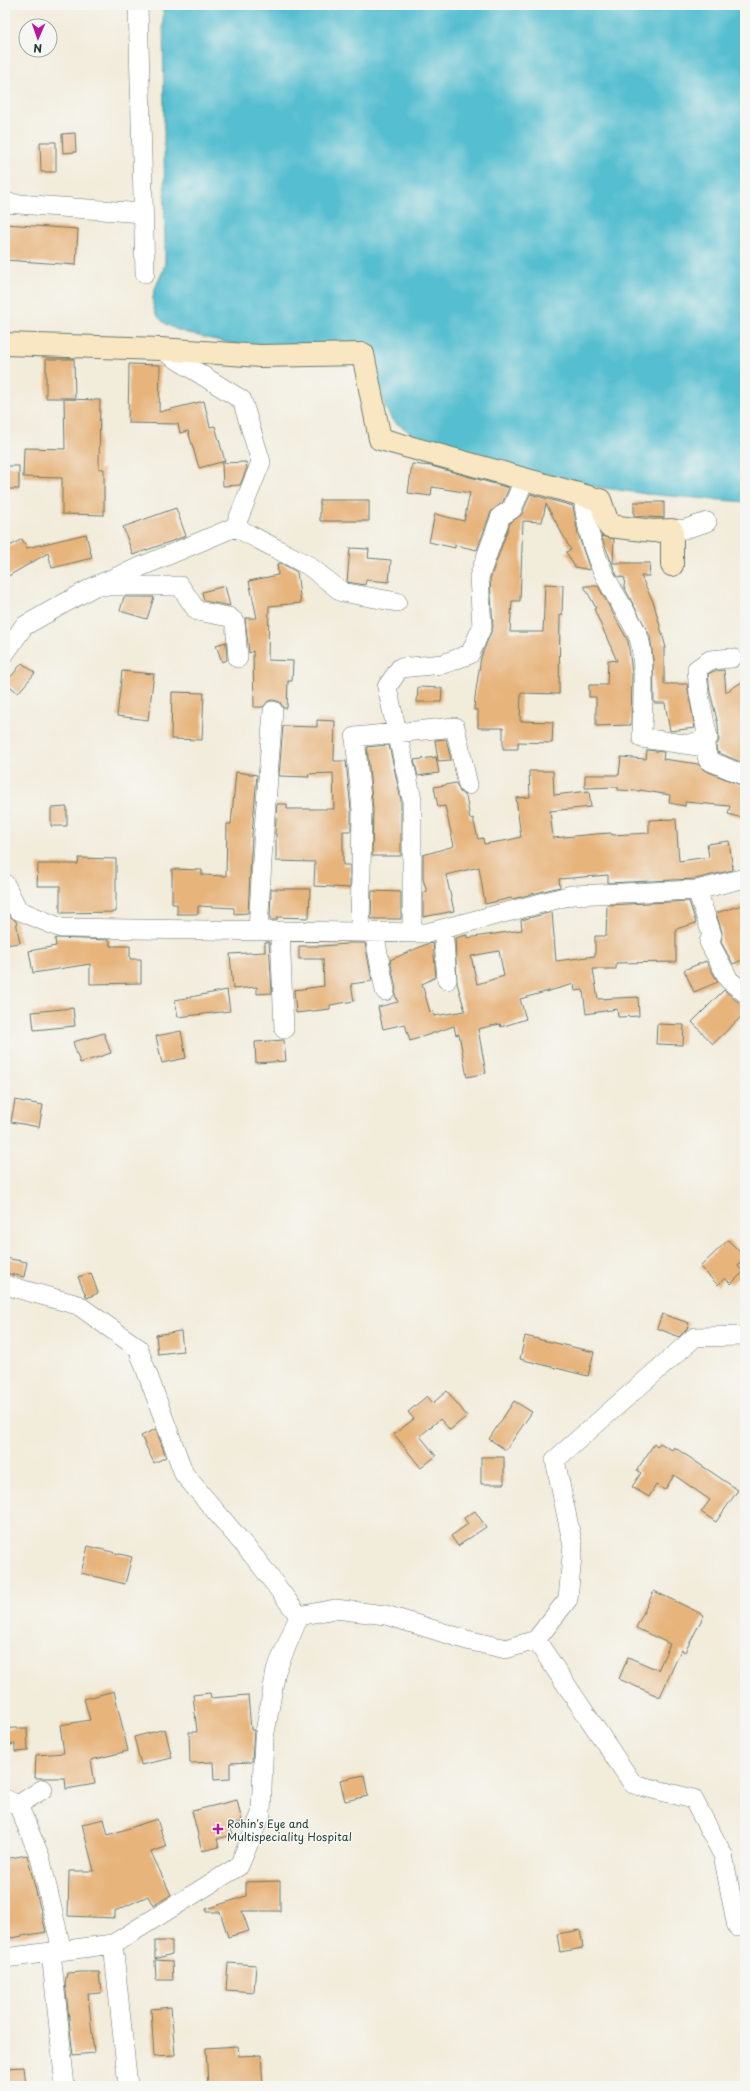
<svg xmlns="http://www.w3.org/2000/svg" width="750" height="2091" font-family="'Playpen Sans',sans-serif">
  <rect width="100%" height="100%" fill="#f6f6f2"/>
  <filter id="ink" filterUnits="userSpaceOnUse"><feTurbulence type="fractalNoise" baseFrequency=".025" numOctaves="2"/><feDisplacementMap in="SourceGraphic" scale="8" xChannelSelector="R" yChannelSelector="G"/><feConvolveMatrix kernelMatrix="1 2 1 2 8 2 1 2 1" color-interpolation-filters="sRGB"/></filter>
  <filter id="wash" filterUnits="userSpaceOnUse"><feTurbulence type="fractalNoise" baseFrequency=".012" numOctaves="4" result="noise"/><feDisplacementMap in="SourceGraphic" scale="16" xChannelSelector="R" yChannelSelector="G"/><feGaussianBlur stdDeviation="0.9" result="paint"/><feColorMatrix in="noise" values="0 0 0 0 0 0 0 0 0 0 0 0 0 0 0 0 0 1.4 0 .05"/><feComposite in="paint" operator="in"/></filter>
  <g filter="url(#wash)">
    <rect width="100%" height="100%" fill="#f2ecdb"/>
    <path fill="#54bed0" stroke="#3a7e82" d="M163 5H745V502L646 494 576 484 464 453 418 438 392 420 384 405 376 366C313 356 246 350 184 332 173 329 157 321 154 309 148 291 164 277 165 261Z"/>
    <g id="blocks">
      <path fill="#e7b47c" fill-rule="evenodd" d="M75 133 76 152 63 153 62 134Z
        M40 142H56V172H41Z
        M5 224 78 229 76 265 5 260Z
        M46 359H74L75 398H46Z
        M129 364 160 365 159 412 204 401 210 427 215 426 225 461 199 468 188 431 180 433 178 424 128 423Z
        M64 399 100 400 99 469H104V515L62 514V478L23 477 24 448 65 449Z
        M246 462 247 468 240 485 223 486 222 463Z
        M412 464 431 466 509 488 503 502 491 512 477 550 455 545V548L429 542 435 514 464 521 470 493 432 487 431 496 408 493Z
        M5 466H19V489H5Z
        M530 494 573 506 578 534 590 570 575 567 566 552 571 550 546 504 542 522 523 521 520 601H512L510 632H543L545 584 563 585 562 615H560L559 694 521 693 520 721 553 722 552 743 518 742V749H503V728H478V710H474L475 697 481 657 493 627 490 579 510 523 522 514Z
        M320 500H369V521H320Z
        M634 502H664V518L634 516Z
        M176 508 186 536 133 555 123 527Z
        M86 534 92 558 52 568 48 553 5 578V549L22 539 27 548Z
        M601 536 614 539 613 563H650L649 576H641L654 604 666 648H664V684H687L695 728 670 731 665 703H654L653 659 650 636 624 587 625 578 617 576Z
        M350 548 369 549 368 558 391 560 389 582 366 580 365 585 347 582Z
        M281 563 297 572 301 603 269 606 268 660 293 661 292 681H288L287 708H283L280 702 273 700 268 701 263 707H254L253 651 249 653 245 618H257L249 581 278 575 277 564Z
        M225 586 230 606 204 601 202 592Z
        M584 586H598L628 641 632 673 631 725 596 726V697H589V685H607L608 660 617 661 594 609 596 608Z
        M124 597H154L147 619 120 611Z
        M226 642 227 660 222 662 216 645Z
        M22 663 35 673 18 693 6 683Z
        M724 670 726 692 745 680V764L717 752 716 746 719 741 718 724 710 692 708 674 714 671Z
        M122 671 154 674 148 720 117 716Z
        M418 687 442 688 441 702H417Z
        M172 692 204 693 202 740 171 739Z
        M317 720 335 721 334 761H346L351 810V831H343V865H350V888L314 886 315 862 276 861V834H275L277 804H287V809H334L333 773 308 774 309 777 279 776 283 726 317 727Z
        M446 739 451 760 438 761 435 740Z
        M389 745 401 800V856H372L373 809 367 747Z
        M647 750 664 752 663 759 698 764 704 770 745 787V805L742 818 728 814 730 806 685 802V806L669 803 670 795 640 790V791L618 790V787L585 788V775H619L621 757 646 759Z
        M436 757 439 773 418 776 414 760Z
        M529 771H553L554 795 589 791 591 807 550 811 553 838 596 834 611 833 612 835 649 833V820L676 819 679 861 709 857 707 844 729 841 733 870 695 879 608 883V875L559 879 560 887 512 899 511 898 485 904 479 867 446 875 454 911 423 917V892H427L423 879V855L454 846 445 806 438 807 434 787 456 783 460 792 466 796 470 819 473 818 478 839 483 838 484 844 509 840 521 837 516 798 530 797Z
        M236 772 257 775 252 834 248 913 234 914V908L198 906V914H177V904H172V869L202 870V875L226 876 227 824H231Z
        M67 807V826H51V808Z
        M79 858 116 859V912L60 913V886H37L38 864H78Z
        M271 889H310L309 918 277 917V920H270Z
        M372 891 401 892V919H371Z
        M689 901 696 923 676 929V962L616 963V969H593L598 999 638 997 639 1016 618 1017 617 1009 586 1014 583 990 575 991 574 984 520 999 526 1019 501 1027 500 1024 478 1029 486 1073 467 1077 459 1034 456 1035 454 1026 410 1041 405 1024 383 1029 378 1007 398 1002 395 995 396 989 390 960 427 944 433 943 436 977 422 984 430 1012 433 1011 434 1016 465 1011 457 983 455 938 467 935V938L522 930 521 920 552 912 556 961 595 956V936H606L607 905ZM499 951 504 976 477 984 471 956Z
        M745 904V959L733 964 721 942 722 932 716 913Z
        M5 909 8 915 16 921 20 943 5 945Z
        M57 938 110 940V946H130V959H141V983L90 984V964L33 973 29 951 56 946 55 939Z
        M265 942H269L272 993 257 994V987L233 989 230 954 265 952Z
        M347 943H365L372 981 351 984 354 1001 330 1005V1009L296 1013 294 990 324 986 323 959H299V946H322L347 944Z
        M706 961 718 982 694 992 684 970Z
        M227 990 230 1011 178 1017 175 1000Z
        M724 990 738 1002 745 1004V1013L713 1044 692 1022Z
        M73 1008 75 1026 34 1030 32 1012Z
        M657 1024 684 1025 683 1045 656 1044Z
        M181 1031 186 1058 162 1063 156 1036Z
        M104 1033 111 1053 80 1063 73 1042Z
        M284 1040 286 1061 256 1063 255 1042Z
        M15 1100 43 1105 39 1127 11 1122Z
        M728 1240 745 1257 738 1266 743 1272 731 1284 725 1278 718 1285 700 1267Z
        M5 1258 27 1262 24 1277 5 1273Z
        M91 1273 98 1293 87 1298 78 1277Z
        M662 1314 689 1323 687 1329 679 1337 657 1328Z
        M181 1331 183 1351 158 1354 156 1335Z
        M525 1336 594 1352 588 1376 520 1359Z
        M447 1391 467 1416 450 1430 440 1419 420 1436 436 1456 421 1468 394 1434 414 1419 408 1412 427 1396 433 1403Z
        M514 1401 532 1412 506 1450 489 1439Z
        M156 1429 166 1457 154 1463 141 1436Z
        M660 1443 672 1450 674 1447 738 1490 716 1522 701 1512 710 1500 674 1475 665 1490 656 1485 649 1497 632 1487 641 1473 637 1470 654 1444 657 1447Z
        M481 1457H504V1484H481Z
        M475 1511 486 1527 458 1546 451 1536 468 1524 464 1518Z
        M88 1546 132 1557 125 1584 81 1573Z
        M654 1591 704 1615 685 1652 681 1650 660 1697 619 1679 628 1657 658 1670 670 1644 636 1628Z
        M114 1691 128 1751 91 1760 95 1784 66 1789 65 1778H35L36 1755 64 1753 60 1725 90 1720 84 1699Z
        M210 1693 211 1698 248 1695 251 1730H254L252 1762 230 1763V1779L214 1780 213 1762 190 1763 189 1732H197L193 1695Z
        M14 1728H27L28 1751 15 1752V1744L5 1745V1729Z
        M165 1729 172 1758 141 1765 134 1737Z
        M364 1775 368 1796 345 1801 340 1780Z
        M237 1800 242 1822 230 1825 233 1835 217 1839 219 1847 202 1851 192 1811Z
        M104 1819 108 1835 157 1819 166 1847 151 1852 171 1895 153 1906 148 1896 115 1911V1918L68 1916 69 1871H94L82 1824Z
        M27 1855 46 1932 5 1939V1859Z
        M280 1881V1911H242L249 1931 228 1937 220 1912H206V1909L246 1896V1882Z
        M580 1930 583 1948 560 1952 557 1934Z
        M155 1941H172V1954L155 1959Z
        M155 1960 172 1961 173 1980H156Z
        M228 1963 256 1965 254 1992 226 1990Z
        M81 1972H99L101 1993 88 1994 94 2053 73 2055 65 1983 67 1973Z
        M171 2007 175 2055 154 2056 151 2009Z
        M238 2046 239 2056 261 2055 263 2086H208L206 2048Z
        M24 2067 26 2086H6L5 2068Z"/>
    </g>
  </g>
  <g filter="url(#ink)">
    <use href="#blocks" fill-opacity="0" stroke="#697a6e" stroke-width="1"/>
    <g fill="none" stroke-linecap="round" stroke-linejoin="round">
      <g stroke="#697a6e" stroke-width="20">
        <path id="street" d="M138 5 145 273
          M5 203 143 213
          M583 495C586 528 594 558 611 587 620 604 632 620 639 638 646 661 642 713 642 738L705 747 708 760 745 776
          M235 527 309 566 342 592 397 602
          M672 530 685 529 707 522
          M104 586H180L197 611 229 617 235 622 238 658
          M5 653 24 626 95 586 235 527 261 462 242 400 160 349
          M689 744 708 738 699 694 697 669 710 660 732 658
          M5 884 18 910 61 928 427 933 572 895 697 890 745 878
          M697 890 712 935 709 942 729 980 745 993
          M443 929 447 980
          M258 931 263 843 273 711
          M280 931 284 1029
          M360 932 362 810 355 737 455 727 468 785
          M374 932 385 991
          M412 933V799L387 687 400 668 443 664 470 654 482 627 479 577 501 516 512 509 525 478
          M5 1285 78 1305 138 1348 184 1474 256 1559 299 1616 276 1671 264 1738 261 1814 239 1866 113 1944 5 1958
          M299 1616 335 1609 386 1615 467 1640 506 1649 536 1640 568 1599 573 1546 555 1460 695 1337 745 1336
          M536 1640 633 1784 693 1799 723 1855 737 1927
          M5 1799 18 1805 43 1789
          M18 1805 40 1857 62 1951
          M113 1944 128 2086
          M51 1952 65 2086"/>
      </g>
      <g stroke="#697a6e" stroke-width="24">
        <path id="secondary" d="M5 344 160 349 260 356 363 354 380 439 600 500 609 526 653 531 672 530V565"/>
      </g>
      <use href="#street" stroke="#fff" stroke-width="19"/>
      <use href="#secondary" stroke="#f9e7c3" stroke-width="22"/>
    </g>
  </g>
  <path fill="#b5179e" stroke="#f6f6f2" stroke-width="1.5" d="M216 1823h4v4h4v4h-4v4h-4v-4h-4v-4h4z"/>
  <g text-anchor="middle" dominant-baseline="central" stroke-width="3" stroke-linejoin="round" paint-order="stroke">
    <g font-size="11" fill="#1f3d34" stroke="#f6f6f2" text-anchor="start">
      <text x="227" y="1823">Rohin's Eye and<tspan x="227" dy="13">Multispeciality Hospital</tspan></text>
    </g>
  </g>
  <rect width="750" height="2091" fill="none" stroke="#f6f6f2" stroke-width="20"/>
  <g transform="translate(38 38) rotate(182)"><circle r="19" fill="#f6f6f2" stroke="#a0aca6"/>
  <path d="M0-3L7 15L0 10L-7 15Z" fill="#b5179e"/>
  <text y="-6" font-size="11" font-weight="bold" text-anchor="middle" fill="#1f3d34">N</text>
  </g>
</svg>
